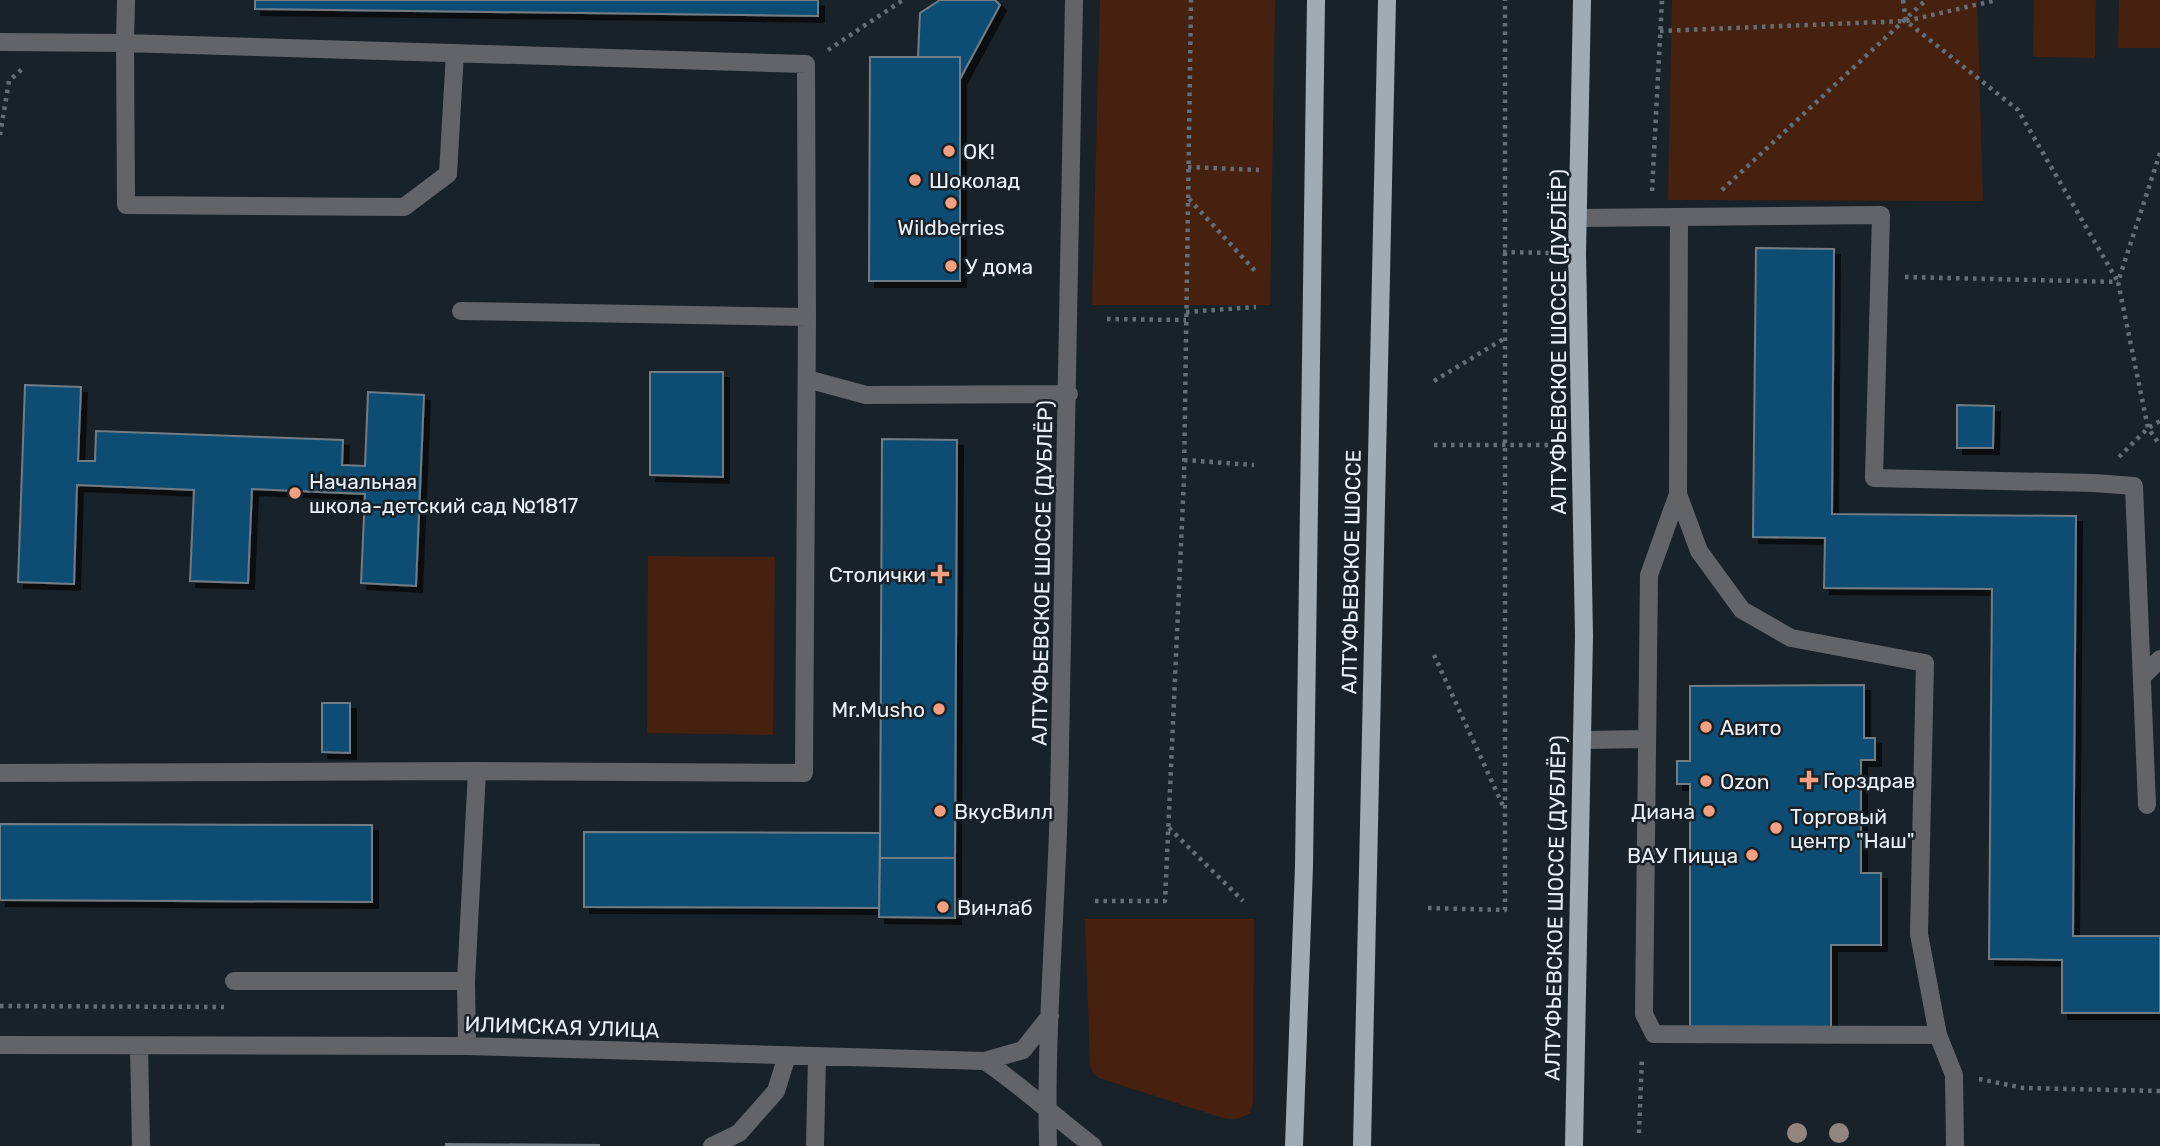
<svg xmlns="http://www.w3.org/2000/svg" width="2160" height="1146" font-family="Rubik,sans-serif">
  <defs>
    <filter id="shadow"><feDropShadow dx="6" dy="6" stdDeviation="0" flood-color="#0009"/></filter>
  </defs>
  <rect width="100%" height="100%" fill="#192229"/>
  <path fill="#472110" d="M1100 0H1275L1270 305H1092Z
    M1672 0H1977L1983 201 1668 200Z
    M2034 0H2096L2095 58 2033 57Z
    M2119 0H2160V48H2118Z
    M648 556 775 557 773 735 647 733Z
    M1085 919H1254L1253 1102 1250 1113C1241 1119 1234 1120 1223 1118L1099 1078 1093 1073 1090 1065Z"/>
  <path fill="#0f4d73" stroke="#717c85" stroke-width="2" filter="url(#shadow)" d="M255 0H818V16L255 9Z
    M940 0H995L1000 5 960 79V57H918L920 13Z
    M870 57H960V281H869Z
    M1756 248 1834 249 1832 514 2076 516 2073 936H2160V1013H2062V960L1989 959 1992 589 1824 588 1825 538 1753 537Z
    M650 372H723V477L650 475Z
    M25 385 81 387 78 461H95L96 431 343 440 342 465 365 466 368 392 424 395 416 586 361 583 365 494 252 489 248 583 190 581 194 490 77 485 74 584 18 582Z
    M1957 405 1994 406 1993 448H1957Z
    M882 439 957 440 955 858H880Z
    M1864 685V738H1875V760H1861V873H1881V945H1831V1034H1690V784H1677V761H1690V686Z
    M322 703H350V753L322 752Z
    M0 824 372 825V902L0 900Z
    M584 832 880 833 879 908 584 907Z
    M880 858H955V918L879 917Z
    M446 1144 599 1145V1146H446Z"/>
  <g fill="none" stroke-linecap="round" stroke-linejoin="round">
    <path stroke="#666e75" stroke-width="4.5" stroke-dasharray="3.5 5" stroke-linecap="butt" d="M1903 0 1906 21 2018 110 2118 282
      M1660 31 1906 21 1997 0
      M828 50 903 0
      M0 135 9 81 22 69
      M2160 153 2118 282 2148 428 2160 445
      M1188 167 1259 170
      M1722 190 1926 0
      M1652 191 1662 0
      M1189 199 1257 273
      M1503 252 1551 253
      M1905 277 2118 282
      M1186 312 1256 307
      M1107 319 1186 320
      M1434 381 1505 338
      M1434 445H1556
      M2119 457 2148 428 2160 421
      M1184 460 1254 465
      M1434 655 1504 808
      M1169 828 1243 901
      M1095 901H1165L1184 478 1191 0
      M984 905 1025 903
      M1428 908 1505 910V0
      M0 1006 224 1007
      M1979 1079 2024 1088 2160 1091
      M1639 1133 1642 1057"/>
    <path stroke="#616569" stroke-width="18" d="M126 0 125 43 806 64 807 317 804 773 477 771 466 981 467 1046
      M0 42 125 43 126 205 404 207 448 174 455 53
      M1679 217 1678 494 1699 551 1742 610 1791 638 1925 663 1919 934 1938 1035
      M1578 218 1881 215 1874 478 2094 483 2134 486 2147 805
      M461 311 807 317
      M807 379 866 395 1069 394
      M1678 494 1649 575 1644 1014 1654 1034 1938 1035 1954 1075 1955 1146
      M2142 677 2160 659
      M1582 740 1647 739
      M0 773 477 771
      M234 981H466
      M0 1045 467 1046 985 1061C1023 1087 1056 1118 1093 1146
      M139 1046 141 1146
      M985 1061 1023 1050 1050 1016
      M712 1146 739 1133 776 1091 787 1056
      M815 1146 817 1056
      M1048 1146C1045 1031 1056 916 1059 801 1065 534 1071 267 1074 0"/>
    <path stroke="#a1abb3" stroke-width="18" d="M1294 1146 1304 866 1316 0
      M1362 1146 1387 0
      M1574 1146 1584 636 1577 253 1582 0"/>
  </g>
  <g fill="#94847f">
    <circle cx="1797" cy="1133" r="10"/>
    <circle cx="1839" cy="1133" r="10"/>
  </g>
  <g fill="#f2a07f" stroke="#192229" stroke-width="2.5">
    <circle cx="949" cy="151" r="7"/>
    <circle cx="915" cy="180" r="7"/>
    <circle cx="951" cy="203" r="7"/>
    <circle cx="951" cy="266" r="7"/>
    <circle cx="295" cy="493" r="7"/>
    <path d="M936.5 563.5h7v7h7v7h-7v7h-7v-7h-7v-7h7z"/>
    <circle cx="939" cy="709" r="7"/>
    <circle cx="1706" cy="727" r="7"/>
    <path d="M1805.5 769.5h7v7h7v7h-7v7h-7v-7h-7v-7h7z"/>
    <circle cx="1706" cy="781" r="7"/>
    <circle cx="940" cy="811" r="7"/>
    <circle cx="1709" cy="811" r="7"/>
    <circle cx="1776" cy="828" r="7"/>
    <circle cx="1752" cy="855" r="7"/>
    <circle cx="943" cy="907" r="7"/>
  </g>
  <g text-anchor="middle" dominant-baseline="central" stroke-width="5" stroke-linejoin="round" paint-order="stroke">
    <g font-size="21" fill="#ebf1f6" stroke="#192229" text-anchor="start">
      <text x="963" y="151">OK!</text>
      <text x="929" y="180">Шоколад</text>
      <text x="951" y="227" text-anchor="middle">Wildberries</text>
      <text x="965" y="266">У дома</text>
      <text x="309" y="481">Начальная<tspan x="309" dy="24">школа-детский сад №1817</tspan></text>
      <text x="926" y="574" text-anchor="end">Столички</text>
      <text x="925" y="709" text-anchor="end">Mr.Musho</text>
      <text x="1720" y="727">Авито</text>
      <text x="1823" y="780">Горздрав</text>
      <text x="1720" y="781">Ozon</text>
      <text x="954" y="811">ВкусВилл</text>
      <text x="1695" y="811" text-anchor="end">Диана</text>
      <text x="1790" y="816">Торговый<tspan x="1790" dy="24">центр "Наш"</tspan></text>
      <text x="1738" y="855" text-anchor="end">ВАУ Пицца</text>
      <text x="957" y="907">Винлаб</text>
    </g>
    <g font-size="21" fill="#ebf1f6" stroke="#192229">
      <text transform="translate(1558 342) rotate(-90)">АЛТУФЬЕВСКОЕ ШОССЕ (ДУБЛЁР)</text>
      <text transform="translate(1351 572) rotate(-89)">АЛТУФЬЕВСКОЕ ШОССЕ</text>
      <text transform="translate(1042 573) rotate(-89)">АЛТУФЬЕВСКОЕ ШОССЕ (ДУБЛЁР)</text>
      <text transform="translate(1555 908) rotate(-89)">АЛТУФЬЕВСКОЕ ШОССЕ (ДУБЛЁР)</text>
      <text transform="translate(562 1027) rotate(2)">ИЛИМСКАЯ УЛИЦА</text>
    </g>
  </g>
</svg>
